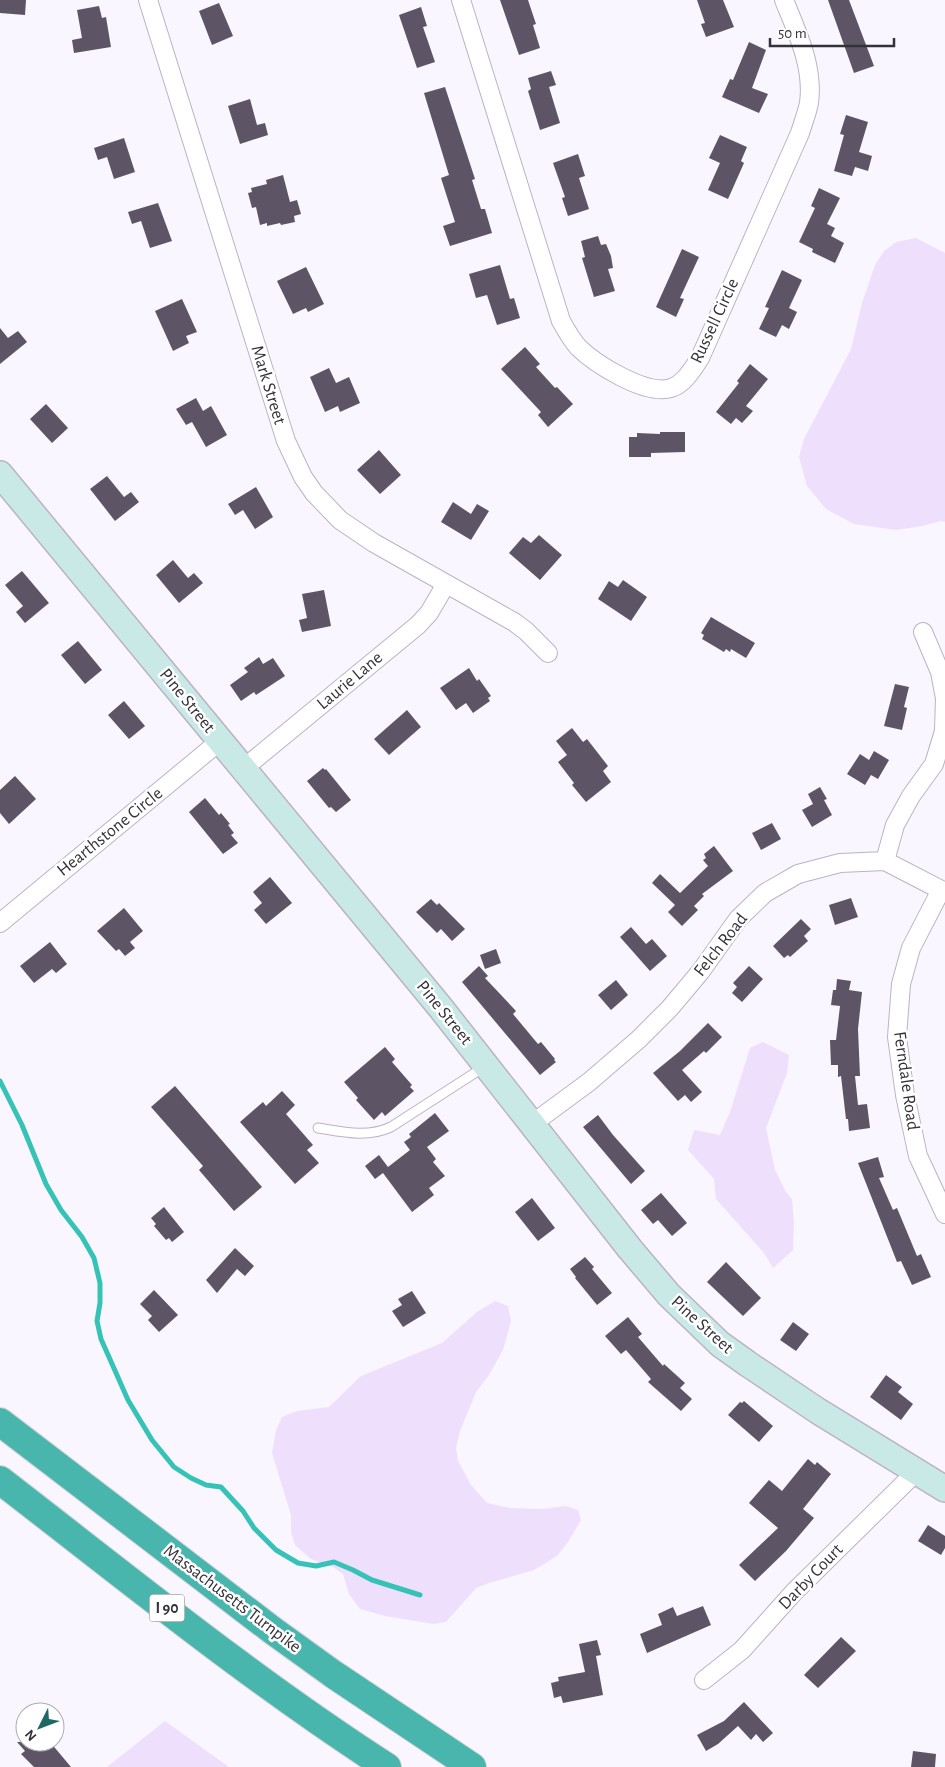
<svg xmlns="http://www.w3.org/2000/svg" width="945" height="1767" font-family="'Alegreya Sans',sans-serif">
  <rect width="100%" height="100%" fill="#faf6ff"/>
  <path fill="#eee0fc" d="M916 238 945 253V522L941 521 922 526 896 530 854 524 826 509 807 486 799 457 804 439 851 349 862 303 875 265 884 251 896 242Z
    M763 1042 789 1055 787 1073 766 1128 775 1170 786 1192 792 1199 794 1222 793 1250 773 1268 764 1253 716 1199 714 1179 688 1150 694 1130 720 1135 730 1112 750 1048Z
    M495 1301 508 1306 511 1321 503 1350 489 1375 476 1392 460 1431 456 1448 458 1461 471 1485 487 1503 510 1508 543 1509 566 1506 578 1510 581 1520 568 1542 557 1556 534 1570 489 1583 476 1588 446 1622 434 1624 385 1616 360 1609 349 1594 343 1574 333 1567 311 1559 295 1545 291 1532V1515L272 1453 276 1430 282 1417 297 1411 329 1407 361 1376 442 1343 477 1312Z
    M165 1721 229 1767H107Z"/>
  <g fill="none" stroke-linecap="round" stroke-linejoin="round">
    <path stroke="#37c2b7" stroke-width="5" d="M0 1081 22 1125 46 1184 61 1210 82 1237 94 1258 100 1283V1303L97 1321 101 1339 128 1400 152 1440 174 1467 191 1478 206 1485 221 1487 243 1511 254 1528 276 1550 298 1563 316 1566 334 1562 353 1570 372 1580 420 1595"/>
  </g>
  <path fill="#5d5566" d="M0 0H26L25 15 0 13Z
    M500 0H528L536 24 533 25 540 48 519 55Z
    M697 0H723L734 27 706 37 701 24 705 23Z
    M828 0H849L874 66 854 73Z
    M219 3 233 36 212 45 199 11Z
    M99 6 102 18 106 17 111 47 74 53 72 40 82 38 77 10Z
    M421 7 427 26 423 27 435 62 417 68 399 15Z
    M749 42 766 50 752 88 768 94 759 113 722 97 730 79 733 80Z
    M551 71 556 85 549 87 560 123 540 130 528 91 531 89 528 78Z
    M445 87 475 179 472 180 481 209H485L492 233 450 246 443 226 455 222 441 178 449 175 424 93Z
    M250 99 257 125 265 123 268 135 240 144 228 106Z
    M846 115 868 122 859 152 872 156 868 171 855 167 852 176 834 171 844 135 840 134Z
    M720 135 747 147 741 161 744 163 728 199 708 190 720 163 709 158Z
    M124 138 135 172 114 179 107 157 98 160 94 148Z
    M578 154 585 176 579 178 589 209 568 216 562 198 565 197 553 163Z
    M283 175 290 202 297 200 301 214 294 216 295 222 281 225 280 223 267 226V223L260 225 256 207 252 208 248 193 252 192 251 188 267 184 266 180Z
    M819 188 840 198 827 224 835 228 831 236 844 243 835 263 812 252 813 249 799 242 815 208 811 206Z
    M158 203 172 241 150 248 141 221 132 224 128 212Z
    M598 236 601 245 606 244 611 256 613 268 608 269 615 291 594 297 582 258 585 257 581 241Z
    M682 249 699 257 680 298 684 299 676 317 656 307Z
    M500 265 510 299 514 298 520 318 497 325 487 295 476 298 469 274Z
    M306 267 324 304 308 312 306 308 293 314 277 281Z
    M782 270 802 280 789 308 797 312 789 329 782 325 776 337 759 329 769 308 765 307Z
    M182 299 197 332 186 336 189 343 173 351 155 311Z
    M0 328 8 338 18 331 27 342 0 364Z
    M525 347 540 364 536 367 555 388 557 387 573 404 548 427 538 415 541 412 501 369Z
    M750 364 768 379 746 406 753 411 742 423 736 418 731 424 716 412 739 383 737 381Z
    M329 368 336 383 349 377 360 403 340 412 338 406 325 412 310 377Z
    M196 398 203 411 211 406 227 435 206 447 192 422 186 425 176 409Z
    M46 404 68 428 52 443 30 419Z
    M660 432H685V452L651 453V457H629V437H637V433L660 434Z
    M379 450 401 475 380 494 357 470Z
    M107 476 124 497 131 492 139 502 115 521 90 489Z
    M256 487 273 517 255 529 243 510 235 515 228 504Z
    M453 502 471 514 477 504 489 511 471 540 441 522Z
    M539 535 562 555 540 580 509 553 523 537 531 543Z
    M173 560 188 578 194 573 203 583 179 603 156 575Z
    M22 571 49 603 25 623 16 612 23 606 5 585Z
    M623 580 647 597 631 621 598 599 609 581 618 587Z
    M324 590 331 626 302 632 299 620 307 618 302 594Z
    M711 617 755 643 746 658 731 649 730 652 726 649 724 652 702 639 704 635 701 633Z
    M78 641 102 670 85 684 61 655Z
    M259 657 263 664 273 658 285 676 256 695 254 692 241 701 230 685 248 672 244 668Z
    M469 668 477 681 479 679 491 696 488 698 490 701 473 713 466 703 456 710 440 688Z
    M895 684 909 687 904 707 907 708 902 730 884 726Z
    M124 701 145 726 129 739 108 715Z
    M407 710 421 727 389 755 374 739Z
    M572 728 583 742 587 739 608 766 603 771 611 782 586 802 572 785 574 783 558 762 567 755 556 741Z
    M874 751 889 760 878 779 871 775 865 785 847 774 860 754 869 760Z
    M323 768 325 770 326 769 351 800 336 812 331 807 329 808 307 781Z
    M15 776 36 799 9 824 0 813V790Z
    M820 787 827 799 824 800 832 815 812 827 802 810 813 804 808 794Z
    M205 798 219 815 221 813 230 824 228 825 234 833 231 835 238 843 223 854 189 812Z
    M772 823 781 839 761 850 752 833Z
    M714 846 733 871 702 894 704 896 694 906 698 910 682 926 668 912 675 905 652 883 660 874 680 893 708 866 703 860 706 858 704 854Z
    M270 877 292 903 266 924 254 910 262 903 253 892Z
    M851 898 858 917 835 925 829 905Z
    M431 899 437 905 439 903 465 929 452 941 441 929 437 933 416 912Z
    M124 908 143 931 130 942 135 948 125 956 119 949 116 951 97 931Z
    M801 919 811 929 804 936 808 941 790 957 788 955 784 958 773 946Z
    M631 927 646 944 652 939 667 956 650 971 620 937Z
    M50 942 67 964 56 973 52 969 34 983 20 966Z
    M496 949 501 963 485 969 480 955Z
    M479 966 488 976 485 978 516 1011 513 1014 538 1044 541 1042 555 1059 554 1060 556 1062 540 1075 462 982Z
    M749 966 763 979 742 1002 732 993 737 987 733 983Z
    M837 979 851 981 849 990 862 992 858 1029 860 1076H855L858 1105 867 1104 870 1128 849 1131 848 1119H846L841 1076 838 1077V1065H831L830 1040H836L840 1006 831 1005 833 990H836Z
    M616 980 628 995 611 1010 598 995Z
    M708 1023 722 1037 706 1053 704 1051 682 1070 702 1092 691 1102 685 1095 678 1101 653 1073 680 1051Z
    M385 1047 395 1059 392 1062 412 1085 410 1087 414 1091 385 1116 382 1112 374 1120 356 1100 358 1098 344 1082Z
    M175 1086 262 1187 234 1211 199 1170 203 1166 151 1107Z
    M282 1091 295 1105 286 1114 313 1145 307 1150 319 1163 295 1184 240 1122 263 1102 266 1106Z
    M435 1113 449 1131 427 1147 436 1159 433 1162 445 1176 429 1188 434 1195 412 1212 383 1173 375 1179 365 1166 379 1155 388 1167 410 1150 404 1142 411 1137 409 1134Z
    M598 1115 613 1135 645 1171 631 1184 583 1127Z
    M878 1157 884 1177 879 1178 893 1210 897 1208 917 1256 921 1254 931 1277 912 1285 901 1261 897 1262 858 1163Z
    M661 1193 687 1223 672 1236 658 1220 653 1224 641 1210Z
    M532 1198 555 1228 538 1241 515 1212Z
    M164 1207 184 1232 172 1242 169 1238 166 1240 154 1226 156 1224 151 1218Z
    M235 1248 254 1266 245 1276 237 1269 217 1293 206 1280Z
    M585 1257 594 1267 592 1269 612 1293 597 1305 575 1278 576 1277 570 1269Z
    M726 1262 761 1298 743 1316 707 1282Z
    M154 1290 178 1315 159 1332 148 1320 152 1316 140 1304Z
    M412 1291 426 1313 403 1327 392 1311 402 1305 398 1299Z
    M628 1317 642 1334 638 1337 663 1366 664 1364 685 1383 680 1388 692 1399 681 1411 648 1382 651 1379 626 1350 621 1354 605 1336Z
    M793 1322 809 1334 796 1351 780 1340Z
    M886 1375 902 1387 898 1392 913 1404 901 1420 870 1397Z
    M744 1401 773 1426 759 1442 728 1415 740 1402 742 1403Z
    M808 1459 815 1465 817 1462 831 1474 803 1509 814 1518 786 1551 755 1581 739 1565 778 1528 749 1503 769 1480 782 1491Z
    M928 1525 945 1536V1548L941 1555 918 1541Z
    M703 1606 711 1625 647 1653 640 1634 662 1625 658 1614 673 1607 677 1616Z
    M841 1637 856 1651 818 1688 804 1675Z
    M597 1640 601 1655 596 1656 603 1695 563 1703 561 1696 554 1698 551 1683 559 1681 558 1677 585 1672 579 1644Z
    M744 1702 773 1733 763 1742 756 1734 751 1740 738 1726 718 1744 706 1751 697 1735 724 1721Z
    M17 1742H50L71 1767H34L21 1754 25 1751Z
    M913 1751 936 1754 935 1767H911Z"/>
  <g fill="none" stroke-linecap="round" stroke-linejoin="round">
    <g stroke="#bcb2c6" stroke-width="11">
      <path id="service" d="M318 1128C343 1132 367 1138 391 1127L484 1067"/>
    </g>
    <g stroke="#bcb2c6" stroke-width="20">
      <path id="minor" d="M148 0 286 441 303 477 314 493 340 520 374 543 514 622 526 631 548 653
        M461 0 561 321C566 330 571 339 578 347 595 364 646 396 671 388 684 384 692 370 700 358L800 133C803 123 807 113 809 103 814 67 797 32 784 0
        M243 769 418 625 429 613 446 584
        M885 861 895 825 911 796 934 764 944 731 945 698 940 672 923 632
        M941 890 911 948 901 984 897 1037 905 1095 918 1156 945 1214
        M0 923 220 741
        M532 1124 589 1082 639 1039 670 1008 701 971 738 919 765 893 798 874 840 863 885 861 945 892
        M704 1680 742 1650 794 1592 917 1471"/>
    </g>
    <g stroke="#bcb2c6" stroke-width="28">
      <path id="secondary" d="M0 474 440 1007 630 1249 669 1295 720 1344 748 1364 818 1411 945 1489"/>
    </g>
    <g stroke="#d7d6d7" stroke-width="30">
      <path id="motorway" d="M0 1422 272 1630 333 1674 472 1767
        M0 1480C127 1578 252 1680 387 1767"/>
    </g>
    <use href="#service" stroke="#fff" stroke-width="9"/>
    <use href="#minor" stroke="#fff" stroke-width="18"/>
    <use href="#secondary" stroke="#c8e9e6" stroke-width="25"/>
    <use href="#motorway" stroke="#48b6ac" stroke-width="28"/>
  </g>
  <g text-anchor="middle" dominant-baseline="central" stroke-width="5" stroke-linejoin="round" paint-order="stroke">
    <rect fill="#fff" stroke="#726f74" stroke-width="1" x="149.5" y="1594.5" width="35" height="27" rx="4"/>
    <g font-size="16" font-weight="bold" fill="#353139">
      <text x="167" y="1608">I 90</text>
    </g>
    <g font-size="18" fill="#353139" stroke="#fff">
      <text transform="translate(715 321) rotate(-65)">Russell Circle</text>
      <text transform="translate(268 385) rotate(73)">Mark Street</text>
      <text transform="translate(350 681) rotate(-40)">Laurie Lane</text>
      <text transform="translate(187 701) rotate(51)">Pine Street</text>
      <text transform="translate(110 832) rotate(-39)">Hearthstone Circle</text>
      <text transform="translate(721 945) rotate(-52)">Felch Road</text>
      <text transform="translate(444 1013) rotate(51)">Pine Street</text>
      <text transform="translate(906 1081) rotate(82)">Ferndale Road</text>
      <text transform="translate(702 1325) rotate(42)">Pine Street</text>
      <text transform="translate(811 1577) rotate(-46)">Darby Court</text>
      <text transform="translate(232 1599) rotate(37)">Massachusetts Turnpike</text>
    </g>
  </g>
  <g transform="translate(40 1727) rotate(228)"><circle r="24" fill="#ffffff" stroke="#aeadb0"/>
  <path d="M0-4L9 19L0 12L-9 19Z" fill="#1e6963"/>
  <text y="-8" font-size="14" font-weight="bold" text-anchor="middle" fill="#353139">N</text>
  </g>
  <path d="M770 38v8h124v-8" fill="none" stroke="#353139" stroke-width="2.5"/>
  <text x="778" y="38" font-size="15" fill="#353139" stroke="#ffffff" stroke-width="4" paint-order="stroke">50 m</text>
</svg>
